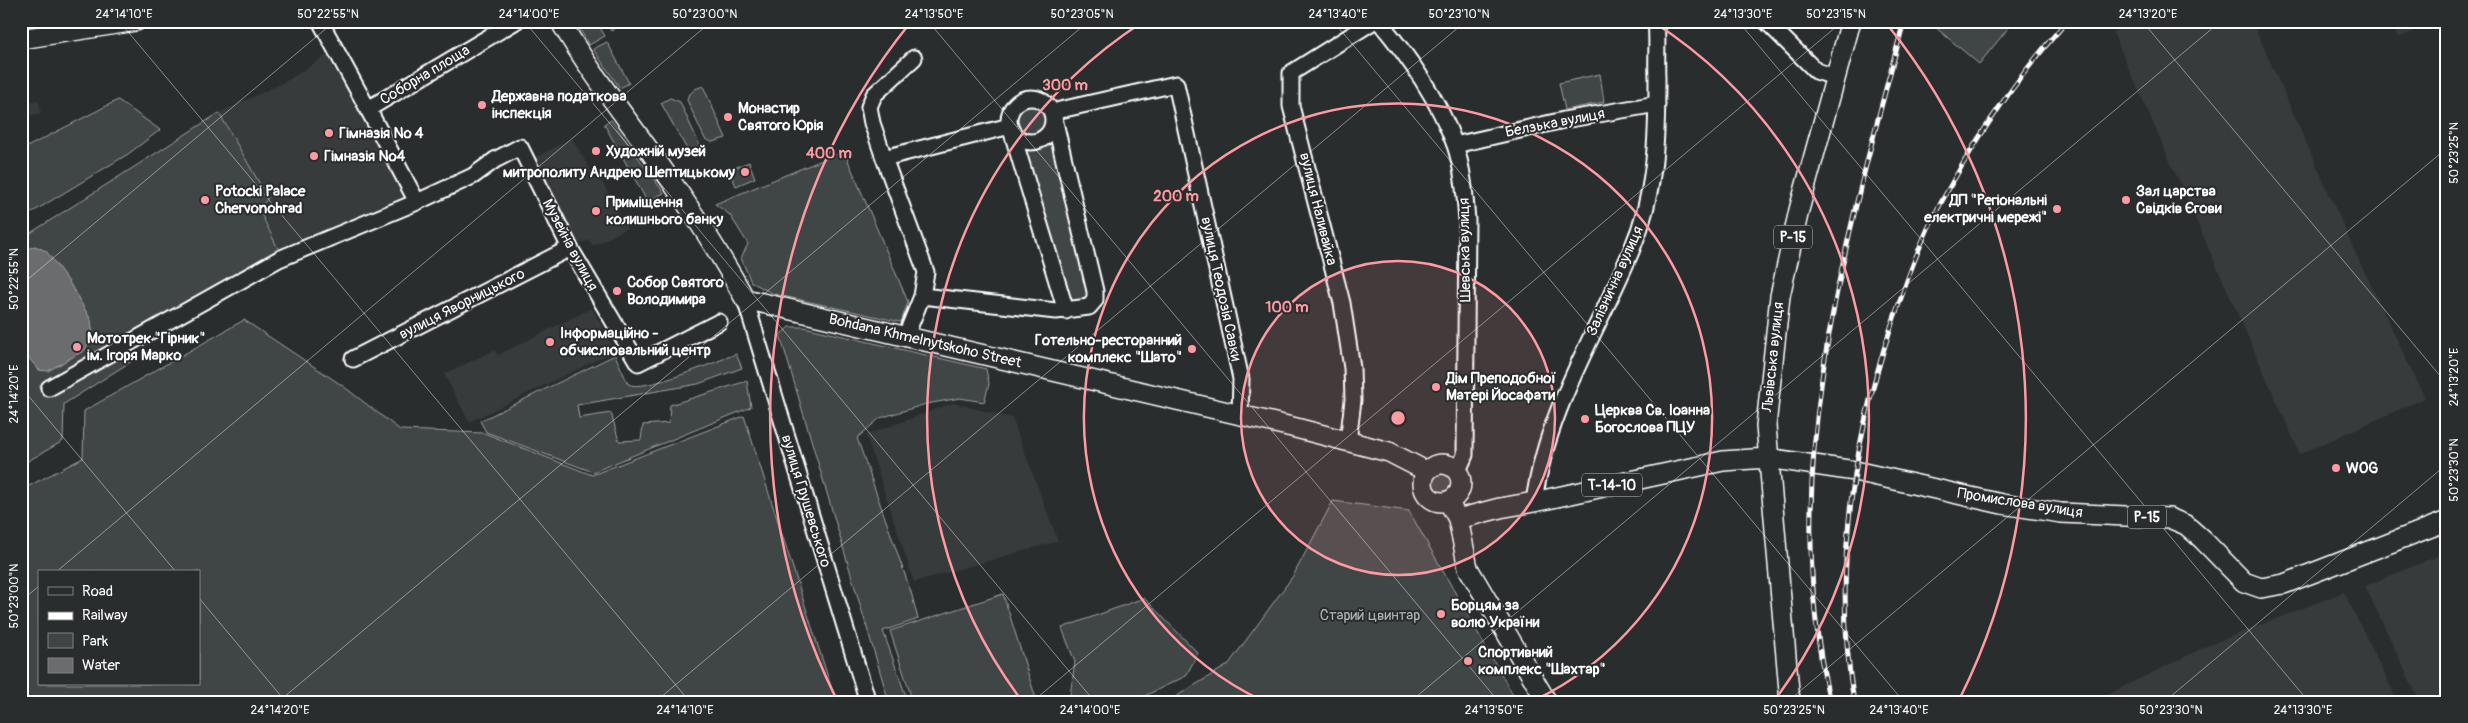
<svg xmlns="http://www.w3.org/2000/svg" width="2468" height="723" font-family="Pangolin,sans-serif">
  <rect width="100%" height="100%" fill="#2a2d2e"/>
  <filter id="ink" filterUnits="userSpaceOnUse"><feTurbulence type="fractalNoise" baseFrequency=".02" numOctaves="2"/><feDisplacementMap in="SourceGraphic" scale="10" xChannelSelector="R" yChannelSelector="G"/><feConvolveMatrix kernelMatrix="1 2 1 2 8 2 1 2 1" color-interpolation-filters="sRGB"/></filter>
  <g filter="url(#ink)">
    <path fill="#373a3b" d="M2126 21H2252L2356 254 2425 398 2300 454 2113 33Z
      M2391 21H2438L2398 38Z
      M327 55 409 199 280 253 219 113 288 80Z
      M39 100 41 113 21 118V103Z
      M572 138 591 171 595 169 627 228 593 246 589 240 577 245 531 160Z
      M592 308 615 351 469 422 444 374 495 350 498 355Z
      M953 403 1012 418 1058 541 914 582 866 435Z
      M2447 552V702H2420L2365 586Z
      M2344 592 2398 702H2092L2209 645Z"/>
    <path fill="#414445" stroke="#a0a2a2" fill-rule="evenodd" d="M575 21H596L605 36 589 45Z
      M605 21H628L611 31Z
      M1928 21H2014L1979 64Z
      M607 42 629 83 620 88 593 49Z
      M1600 74 1604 102 1565 110 1559 83Z
      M703 86 726 138 712 142 705 139 687 100 688 96 695 89Z
      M670 98 680 102 700 146 689 153 661 103Z
      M118 100 160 130 128 154 21 219V150Z
      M1015 120a16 16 0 1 1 32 0a16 16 0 1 1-32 0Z
      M219 113 268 198 259 209 280 253 249 275 245 268 130 334 135 359 64 404 63 441 21 465V239Z
      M611 120 664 193 647 201 604 124Z
      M1051 140 1056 142 1092 289 1089 299 1082 304 1075 303 1068 297 1022 152 1025 147Z
      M844 151 908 302 901 322 774 294 751 282 741 258 748 244 730 215 715 204Z
      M749 162 755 178 736 186 729 170Z
      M244 320 343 386 400 430 484 433 592 475 744 416 836 702H21V490L83 458 84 411ZM39 572H199V684H39Z
      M789 327H804L986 369 989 384 984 402 960 398 926 404 880 418 857 438 911 592 918 619 883 631 908 702H889L780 335Z
      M736 354 742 368 698 384 577 405 579 418 611 413 619 441 641 440 643 425 669 423 670 405 747 381 751 407 593 472 486 432 480 421 615 355 628 384C644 393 717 361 736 354Z
      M1431 483a11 11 0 1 1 22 0a11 11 0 1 1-22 0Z
      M1333 501 1409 511 1517 702H1167L1228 665 1293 576Z
      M1003 594 1037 702H913L890 631Z
      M1144 598 1198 653 1186 676 1132 702H1069L1075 662 1062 628Z"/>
    <path fill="#6a6c6d" stroke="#a6a7a7" d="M35 246 46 251 69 282 91 320 93 335 85 350 48 371 39 370 21 349V252Z"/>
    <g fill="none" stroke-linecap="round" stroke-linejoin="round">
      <g stroke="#fff" stroke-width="19">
        <path id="minor" d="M320 21 368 109 516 21
          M1379 21C1410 59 1438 98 1455 145 1463 169 1465 195 1467 220L1465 455 1458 471
          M1766 21 1816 71 1835 77
          M1009 120a22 22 0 1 1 44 0a22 22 0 1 1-44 0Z
          M368 109 417 202 473 176 495 160 520 147 570 248 638 363 719 322
          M1455 145 1564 120 1657 104
          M884 158 1010 126 1066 311
          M922 296 1056 311 1089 307 1095 300V291L1053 114 1060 110 1176 84 1241 379 1240 415
          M745 299 868 702
          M905 338 922 296 926 272 884 158 872 123 869 107 874 95 914 58
          M353 359 570 248
          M49 388 279 259 417 202
          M1348 442 1353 400 1352 368 1342 303 1291 106V73L1374 21
          M1534 502C1546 411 1597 333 1632 249 1656 192 1657 139 1657 78 1656 59 1658 40 1656 21"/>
      </g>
      <g stroke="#fff" stroke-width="22">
        <path id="major" d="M560 21C591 74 629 121 664 171 693 212 721 255 745 299L1292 427 1389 452 1426 471
          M21 39 136 21
          M1423 483a19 19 0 1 1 38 0a19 19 0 1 1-38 0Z
          M1448 501 1458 519 1468 568 1547 702
          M1458 519 1500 508 1534 502 1723 461 1767 458 1855 471 2002 504 2061 513 2169 518 2186 525 2203 540 2244 582 2261 588 2284 584 2447 521
          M1790 702 1766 426 1780 296 1799 210 1851 21"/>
      </g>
      <use href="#minor" stroke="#2a2d2e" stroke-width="15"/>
      <use href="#major" stroke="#2a2d2e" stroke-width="19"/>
      <g stroke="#fff" stroke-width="5">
        <path id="rail" d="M1830 702C1776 474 1846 240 1904 21
          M1854 702C1831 567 1855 425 1901 298 1912 265 1925 231 1942 201 1977 136 2018 76 2067 21"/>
      </g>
      <use href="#rail" stroke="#2a2d2e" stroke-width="3" stroke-dasharray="9" stroke-linecap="butt"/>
    </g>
  </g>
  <path fill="none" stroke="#fff" stroke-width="1" stroke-opacity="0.45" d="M119 21 690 702M524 21 1095 702M928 21 1499 702M1333 21 1904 702M1738 21 2309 702M2142 21 2447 384M21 285 335 21M21 387 176 572M56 572 712 21M199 598 286 702M21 601 39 586M278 702 1089 21M655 702 1466 21M1032 702 1843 21M1410 702 2221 21M1787 702 2447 148M2164 702 2447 464"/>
  <circle cx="1398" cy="418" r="157" fill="#ff9aa2" fill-opacity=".12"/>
  <g fill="none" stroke="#ff9aa2" stroke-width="2.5">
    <circle cx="1398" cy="418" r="157"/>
    <path d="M1263 701A314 314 0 1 1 1533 701"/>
    <path d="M1022 701A471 471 0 0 1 1141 23M1655 23A471 471 0 0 1 1774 701"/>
    <path d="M836 698A628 628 0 0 1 910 23M1886 23A628 628 0 0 1 1960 698"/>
  </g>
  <g fill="#ff9aa2" stroke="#2a2d2e" stroke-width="2">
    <circle cx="482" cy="105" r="5"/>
    <circle cx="728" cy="117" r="5"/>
    <circle cx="329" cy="133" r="5"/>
    <circle cx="596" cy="151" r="5"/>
    <circle cx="314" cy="156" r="5"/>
    <circle cx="745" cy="172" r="5"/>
    <circle cx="205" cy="200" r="5"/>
    <circle cx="2126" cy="200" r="5"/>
    <circle cx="2057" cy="209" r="5"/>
    <circle cx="596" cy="211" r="5"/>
    <circle cx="617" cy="291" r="5"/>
    <circle cx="550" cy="342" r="5"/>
    <circle cx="77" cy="347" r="5"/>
    <circle cx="1192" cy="349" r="5"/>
    <circle cx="1436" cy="387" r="5"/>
    <circle cx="1585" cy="419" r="5"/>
    <circle cx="2336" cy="468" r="5"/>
    <circle cx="1441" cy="614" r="5"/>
    <circle cx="1468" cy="661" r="5"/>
  </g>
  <g text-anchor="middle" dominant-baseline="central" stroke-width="4" stroke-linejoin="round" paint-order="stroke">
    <g fill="#2a2d2e" stroke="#bfc0c0" stroke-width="1">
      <rect x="1774" y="225.5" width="38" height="23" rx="4"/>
      <rect x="1582" y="473.5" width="60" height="23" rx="4"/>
      <rect x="2128" y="505.5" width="38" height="23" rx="4"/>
    </g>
    <g font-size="14" font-weight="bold" fill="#fff">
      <text x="1793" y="237">Р-15</text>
      <text x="1612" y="485">Т-14-10</text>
      <text x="2147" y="517">Р-15</text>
    </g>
    <g font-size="15" fill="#fff" stroke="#2a2d2e">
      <text transform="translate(425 75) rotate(-31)">Соборна площа</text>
      <text transform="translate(1555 123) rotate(-11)">Белзька вулиця</text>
      <text transform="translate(1318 209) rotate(76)">вулиця Наливайка</text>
      <text transform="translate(570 245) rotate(62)">Музейна вулиця</text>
      <text transform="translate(1465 250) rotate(-91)">Шевська вулиця</text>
      <text transform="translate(1615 281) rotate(-66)">Залізнична вулиця</text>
      <text transform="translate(1221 289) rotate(78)">вулиця Теодозія Савки</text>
      <text transform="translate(462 304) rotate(-27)">вулиця Яворницького</text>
      <text transform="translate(925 341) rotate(13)">Bohdana Khmelnytskoho Street</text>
      <text transform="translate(1773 357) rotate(-84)">Львівська вулиця</text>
      <text transform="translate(806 501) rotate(73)">вулиця Грушевського</text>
      <text transform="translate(2020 503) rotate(9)">Промислова вулиця</text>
    </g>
    <g font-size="15" font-weight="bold" fill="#fff" stroke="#2a2d2e" text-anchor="start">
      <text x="492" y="96">Державна податкова<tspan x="492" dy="17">інспекція</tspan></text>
      <text x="738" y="108">Монастир<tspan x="738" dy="17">Святого Юрія</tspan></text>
      <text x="339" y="133">Гімназія № 4</text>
      <text x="606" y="151">Художній музей</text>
      <text x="324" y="156">Гімназія №4</text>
      <text x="735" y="172" text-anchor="end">митрополиту Андрею Шептицькому</text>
      <text x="215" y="191">Potocki Palace<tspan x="215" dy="17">Chervonohrad</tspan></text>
      <text x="2136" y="191">Зал царства<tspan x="2136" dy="17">Свідків Єгови</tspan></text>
      <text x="2047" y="200" text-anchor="end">ДП "Регіональні<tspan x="2047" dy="17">електричні мережі"</tspan></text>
      <text x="606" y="202">Приміщення<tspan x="606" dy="17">колишнього банку</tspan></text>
      <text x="627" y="282">Собор Святого<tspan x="627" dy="17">Володимира</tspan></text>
      <text x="560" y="333">Інформаційно -<tspan x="560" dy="17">обчислювальний центр</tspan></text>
      <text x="87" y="338">Мототрек "Гірник"<tspan x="87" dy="17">ім. Ігоря Марко</tspan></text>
      <text x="1182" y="340" text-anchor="end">Готельно-ресторанний<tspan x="1182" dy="17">комплекс "Шато"</tspan></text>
      <text x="1446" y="378">Дім Преподобної<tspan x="1446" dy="17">Матері Йосафати</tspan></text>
      <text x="1595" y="410">Церква Св. Іоанна<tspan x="1595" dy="17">Богослова ПЦУ</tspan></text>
      <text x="2346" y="468">WOG</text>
      <text x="1451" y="605">Борцям за<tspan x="1451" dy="17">волю України</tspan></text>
      <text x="1478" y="652">Спортивний<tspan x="1478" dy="17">комплекс "Шахтар"</tspan></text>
    </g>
    <g font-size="15" fill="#b3b4b5" stroke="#2a2d2e">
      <text x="1370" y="615">Старий цвинтар</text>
    </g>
  </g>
  <circle cx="1398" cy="418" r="8" fill="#ff9aa2" stroke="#2a2d2e" stroke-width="2.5"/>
  <g font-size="15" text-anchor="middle" font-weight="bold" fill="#ff9aa2" stroke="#2a2d2e" stroke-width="4" stroke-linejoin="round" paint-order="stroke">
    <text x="1065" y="90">300 m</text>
    <text x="829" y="158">400 m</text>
    <text x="1176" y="201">200 m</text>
    <text x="1287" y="312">100 m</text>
  </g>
  <rect width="2468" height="723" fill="none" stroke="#2a2d2e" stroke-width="55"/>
  <rect x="38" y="570" width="162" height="115" fill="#2a2d2e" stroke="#7f8182"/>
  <rect x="48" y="587" width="25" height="8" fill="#2a2d2e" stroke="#7f8182"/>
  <text x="82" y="596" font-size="15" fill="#ffffff">Road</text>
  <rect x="48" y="612" width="25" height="8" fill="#ffffff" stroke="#7f8182"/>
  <text x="82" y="620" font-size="15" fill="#ffffff">Railway</text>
  <rect x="48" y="633" width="25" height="15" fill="#414445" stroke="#7f8182"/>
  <text x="82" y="646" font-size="15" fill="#ffffff">Park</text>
  <rect x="48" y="658" width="25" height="15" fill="#6a6c6d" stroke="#7f8182"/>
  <text x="82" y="670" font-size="15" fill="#ffffff">Water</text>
  <rect x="28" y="28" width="2412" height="668" fill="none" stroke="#fff" stroke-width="2"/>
  <g font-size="12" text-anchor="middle" fill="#fff">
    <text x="124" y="18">24°14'10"E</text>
    <text x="328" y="18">50°22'55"N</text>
    <text x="529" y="18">24°14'00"E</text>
    <text x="705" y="18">50°23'00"N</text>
    <text x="934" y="18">24°13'50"E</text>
    <text x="1082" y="18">50°23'05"N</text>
    <text x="1338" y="18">24°13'40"E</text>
    <text x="1459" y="18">50°23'10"N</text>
    <text x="1743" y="18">24°13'30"E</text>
    <text x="1836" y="18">50°23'15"N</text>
    <text x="2148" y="18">24°13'20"E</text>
    <text transform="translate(2454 153) rotate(-90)" y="4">50°23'25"N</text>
    <text transform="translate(14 279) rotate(-90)" y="4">50°22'55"N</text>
    <text transform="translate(2454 377) rotate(-90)" y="4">24°13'20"E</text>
    <text transform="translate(14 394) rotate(-90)" y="4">24°14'20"E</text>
    <text transform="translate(2454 470) rotate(-90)" y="4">50°23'30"N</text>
    <text transform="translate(14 596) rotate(-90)" y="4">50°23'00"N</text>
    <text x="280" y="714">24°14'20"E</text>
    <text x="685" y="714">24°14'10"E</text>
    <text x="1090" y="714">24°14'00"E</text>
    <text x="1494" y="714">24°13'50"E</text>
    <text x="1794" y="714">50°23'25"N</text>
    <text x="1899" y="714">24°13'40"E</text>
    <text x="2171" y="714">50°23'30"N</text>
    <text x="2303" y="714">24°13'30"E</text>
  </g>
</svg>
